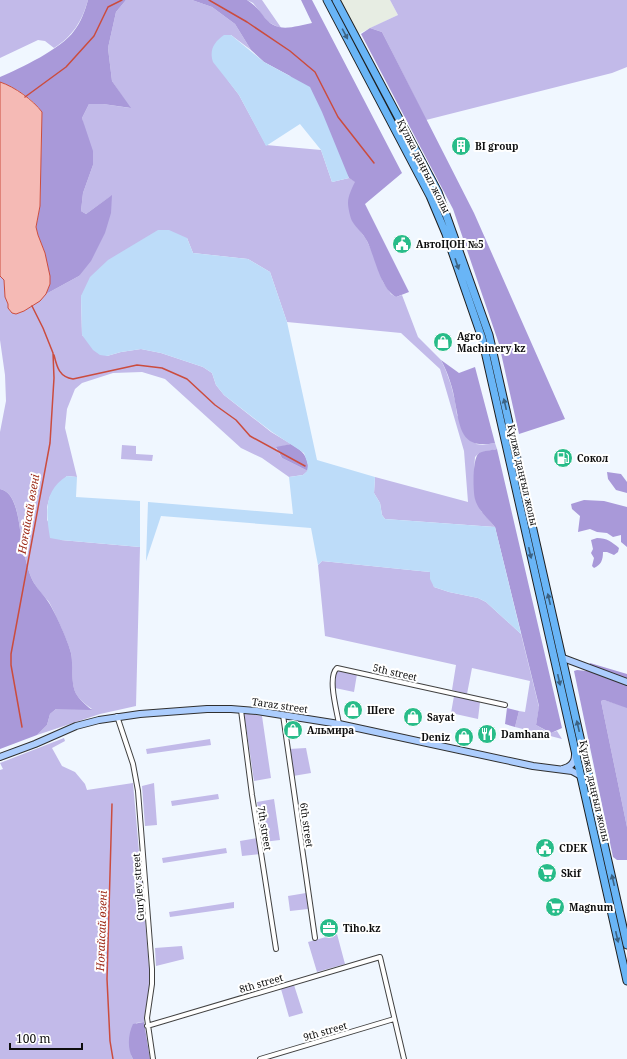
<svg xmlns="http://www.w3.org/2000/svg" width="627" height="1059" font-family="'Noto Serif',serif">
  <rect width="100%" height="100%" fill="#f0f7ff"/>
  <path fill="#e7ede3" d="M340 0H390L398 15 358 34Z"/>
  <path fill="#c2bae9" d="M0 0H88C82 21 73 36 54 48L45 41 38 40 0 58Z
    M126 0H192L212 7 235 24 251 50 231 35 227 79 239 95 266 145 321 150 332 182 349 178 356 182 352 190V220L366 239 374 256 383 282 391 294 396 297 402 295 418 337 441 360 446 371 451 385 455 401 457 415 476 444 483 445 495 443 497 449 479 453 475 457 474 469 481 511 495 527 385 519 382 515 380 503 374 493 375 477 468 502 464 451 440 369 401 333 287 322 270 272 248 259 193 253 187 238 81 296 82 335 107 356 121 352 141 349 161 353 203 367 212 373 216 385 224 395 271 432 291 444 276 448 282 458 308 471 303 475 289 477 262 458 241 448 165 379 142 372 113 373 82 383 75 389 67 409 65 428 77 477 67 476 50 496 47 507V520L61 540 140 547 136 706 100 714 37 735 47 725 50 714 56 709H92C73 695 73 691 72 668 72 663 72 657 71 653 67 639 56 615 49 602 44 596 38 590 34 583 29 575 27 563 24 554 19 537 21 493 0 489V432L6 401 5 375 0 340V276L4 280 5 297 8 304V308L12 313 16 314 24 311 32 306 46 294 79 276 111 196 86 214 81 211 83 193 93 165 82 118 89 104H103L130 108 112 81 108 48 116 12Z
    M247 0H262L282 29 268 22 253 3Z
    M390 0H627V67L612 73 426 120 382 32 370 28 398 15Z
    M122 445 136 446V454L153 455 152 461 121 459Z
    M322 561 430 572 434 587 449 592 478 598 486 602 521 634 539 707 536 725 550 733 557 731 562 739 515 727 519 711 525 712 530 681 472 668 467 694 452 690 456 665 325 636 318 565Z
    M338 671 357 674 354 692 335 688C334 682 333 676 338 671Z
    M454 696 480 702 478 719 451 713Z
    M604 700 627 707V827L601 701Z
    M244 713 262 716 271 778 254 781Z
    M64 738 65 741 52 748 62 766 75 772 85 784 87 790 133 783 150 977C150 992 145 1007 144 1022L136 1023 131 1055 133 1059H0V770L3 769 0 763Z
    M210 739 211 745 147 754 146 749Z
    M306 748 311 773 293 776 289 749Z
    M154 783 157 825 145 826 142 786Z
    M218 794 219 799 172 806 171 801Z
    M274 799 280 840 263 842 257 802Z
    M257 838 260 854 242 856 240 841Z
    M226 848 227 853 163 863 162 858Z
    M306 893 308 909 290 911 288 896Z
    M234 902V908L170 917 169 912Z
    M337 934 345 964 317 972 308 942Z
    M182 946 184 959 156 966 155 948Z
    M294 985 303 1013 289 1017 281 989Z"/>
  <path fill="#a999d9" d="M88 0H126L116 12 108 48 112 81 131 108 103 104H89L82 118 93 151V165L83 193 81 211 86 214 112 195 111 213 105 233 91 261 79 276 46 294 50 284 45 253 38 235 36 227 40 206 42 112C33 99 15 87 0 82V77C21 68 61 49 74 31 81 22 85 11 88 0Z
    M192 0H247C255 5 260 11 265 18 278 34 295 26 312 23L301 0H312L402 173 365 204 409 292 396 297C380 288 375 257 367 241 363 233 356 228 352 221 350 217 348 207 348 203 348 196 352 188 355 182L349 178 290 76 264 62 251 50 235 24 212 7Z
    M370 28 382 32 474 213 565 419 519 434 499 344 453 209 361 34Z
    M441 360 459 373 475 367 495 443C461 450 460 428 455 402 453 388 448 373 441 360Z
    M291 444C303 451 309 457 308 471L282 458 276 447Z
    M497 449 562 728 551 733 536 725 539 706 495 527C488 519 478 510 475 499 473 492 472 458 479 453 483 451 492 450 497 449Z
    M607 472 621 474 627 482V493L616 490 608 479Z
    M0 489C21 493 19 538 24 554 27 563 29 575 34 583 38 590 45 596 49 603 56 614 68 641 71 653 72 657 72 662 72 665 73 690 72 694 92 710L56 709 50 714 47 725 37 735 0 749Z
    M584 500 604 501 627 507V547L621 542V535L613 537 607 533 597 532 590 529 578 532 580 516 572 509 571 504Z
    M597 538C607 538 612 542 619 548L618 552 614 555 607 552H603C603 560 601 565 594 568L592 566 594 558 591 553 593 549 591 540Z
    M590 663 627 674V708L604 700 601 701 627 827V860H617L613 857 574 671 577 670 587 671Z
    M507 708 519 711 515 727 505 724Z
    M144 1022 150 1059H133C127 1049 128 1034 133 1024Z"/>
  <path fill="#bddcf9" d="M224 35H231L264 62 310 87 322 112 349 178 332 182 321 150 300 124 266 146 239 95 213 62C209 50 214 42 224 35Z
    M158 230H169L187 238 193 253 248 259 270 272 287 322 317 460 375 477 374 493 380 503 382 515 385 519 495 527 521 634 486 602 478 598 449 592 434 587 430 579V572L322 561 318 565 311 528 161 516 146 561 148 502 293 514 289 477 303 475 307 471 308 465 304 453 272 432 224 395 216 385 212 373 203 367 161 353 141 349 121 352 107 356 100 355 93 350 82 335 81 296 90 277 108 260Z
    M67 476 77 477 76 497 140 501V547L61 540 50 538C46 513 43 491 67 476Z"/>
  <path fill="#f5bab5" stroke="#cb4c3e" d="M0 82C15 87 33 100 42 112L40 206 36 227 38 235 45 253 50 276V284L46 294 40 301 24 311 16 314 12 313 8 308V304L5 297 4 280 0 276Z"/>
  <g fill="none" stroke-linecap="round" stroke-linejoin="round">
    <path stroke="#cb4c3e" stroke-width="1.5" d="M209 0 247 22 290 51 315 72 338 117 374 163
      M25 97 66 67 94 36 108 7 122 0
      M54 355C57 367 59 377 73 379L137 365 162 368 187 379 215 405 236 420 250 436 305 466
      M22 727 11 665V654L50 443 54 378 53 353 43 328 32 306
      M112 804 107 979 110 1041 113 1059"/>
    <g stroke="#414141" stroke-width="6">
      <path id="street" d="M241 710 252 795 276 949
        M283 715 315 938
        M117 716 133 764 138 791 152 969V984L147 1018 153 1059
        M339 724C337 711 327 677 337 668L505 705
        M147 1026 380 957 404 1059
        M260 1059 394 1019"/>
    </g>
    <g stroke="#303030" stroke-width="8">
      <path id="secondary" d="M563 658 627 682
        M0 757 35 744 76 726 99 720 140 714 207 709H231L257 711 339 724 533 766 572 771 581 776
        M563 769C571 767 575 762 575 755"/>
    </g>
    <g stroke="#1f1f1f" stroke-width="9">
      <path id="primary" d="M327 0 430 196 446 234 482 338 627 981
        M336 0 438 192 489 335 627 945"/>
    </g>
    <use href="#street" stroke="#fff" stroke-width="4"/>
    <use href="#secondary" stroke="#accdfd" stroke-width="6"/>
    <use href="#primary" stroke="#69b5f6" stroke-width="7"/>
  </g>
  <defs><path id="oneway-solid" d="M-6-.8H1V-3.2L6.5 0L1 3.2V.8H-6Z"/></defs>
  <g fill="#3c6282">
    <use href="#oneway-solid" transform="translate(345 34) rotate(62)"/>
    <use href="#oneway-solid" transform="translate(457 264) rotate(71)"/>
    <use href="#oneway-solid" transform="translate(505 404) rotate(-103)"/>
    <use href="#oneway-solid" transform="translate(530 553) rotate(77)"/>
    <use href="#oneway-solid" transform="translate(549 599) rotate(-103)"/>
    <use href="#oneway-solid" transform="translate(559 680) rotate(77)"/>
    <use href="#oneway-solid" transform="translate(578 726) rotate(-103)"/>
    <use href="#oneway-solid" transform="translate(613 880) rotate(-103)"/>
    <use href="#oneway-solid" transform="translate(617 937) rotate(77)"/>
  </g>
  <defs>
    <g id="building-disc" transform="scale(1)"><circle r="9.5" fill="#28bc89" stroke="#fff"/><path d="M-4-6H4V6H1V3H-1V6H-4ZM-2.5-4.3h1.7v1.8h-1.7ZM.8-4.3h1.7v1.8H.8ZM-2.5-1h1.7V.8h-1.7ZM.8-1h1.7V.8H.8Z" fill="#fff"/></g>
    <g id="civic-disc" transform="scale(1)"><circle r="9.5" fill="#28bc89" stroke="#fff"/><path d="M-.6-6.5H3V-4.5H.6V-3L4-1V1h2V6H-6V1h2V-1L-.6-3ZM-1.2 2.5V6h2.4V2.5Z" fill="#fff"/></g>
    <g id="shop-disc" transform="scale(1)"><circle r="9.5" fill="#28bc89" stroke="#fff"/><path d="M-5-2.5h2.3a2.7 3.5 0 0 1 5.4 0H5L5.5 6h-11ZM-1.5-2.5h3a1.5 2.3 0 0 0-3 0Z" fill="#fff"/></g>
    <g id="fuel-disc" transform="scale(1)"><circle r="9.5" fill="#28bc89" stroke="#fff"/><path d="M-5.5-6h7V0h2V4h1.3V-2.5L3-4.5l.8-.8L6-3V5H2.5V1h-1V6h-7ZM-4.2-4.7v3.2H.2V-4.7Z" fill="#fff"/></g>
    <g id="restaurant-disc" transform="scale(1)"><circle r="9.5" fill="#28bc89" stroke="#fff"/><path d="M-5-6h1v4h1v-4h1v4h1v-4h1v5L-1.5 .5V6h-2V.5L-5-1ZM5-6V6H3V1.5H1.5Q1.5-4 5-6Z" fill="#fff"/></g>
    <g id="supermarket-disc" transform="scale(1)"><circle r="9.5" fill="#28bc89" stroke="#fff"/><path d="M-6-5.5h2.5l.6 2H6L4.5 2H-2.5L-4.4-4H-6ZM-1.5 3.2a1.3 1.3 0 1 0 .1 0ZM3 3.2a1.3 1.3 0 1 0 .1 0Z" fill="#fff"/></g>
    <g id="office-disc" transform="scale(1)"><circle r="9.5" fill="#28bc89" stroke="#fff"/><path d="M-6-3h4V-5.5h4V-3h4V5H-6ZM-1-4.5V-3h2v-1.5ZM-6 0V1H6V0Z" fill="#fff"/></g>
  </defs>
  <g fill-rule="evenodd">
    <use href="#building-disc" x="461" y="146"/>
    <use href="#civic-disc" x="402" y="244"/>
    <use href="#shop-disc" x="443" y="342"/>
    <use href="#fuel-disc" x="563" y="458"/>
    <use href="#shop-disc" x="353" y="710"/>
    <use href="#shop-disc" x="413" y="717"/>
    <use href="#shop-disc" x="293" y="730"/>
    <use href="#restaurant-disc" x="487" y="734"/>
    <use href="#shop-disc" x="464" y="737"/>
    <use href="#civic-disc" x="545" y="848"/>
    <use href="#supermarket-disc" x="547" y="873"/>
    <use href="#supermarket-disc" x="555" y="907"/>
    <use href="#office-disc" x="329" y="928"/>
  </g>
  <g text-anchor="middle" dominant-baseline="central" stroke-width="4" stroke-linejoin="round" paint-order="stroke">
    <g font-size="10" font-weight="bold" fill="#0e0e0e" stroke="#fff" text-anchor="start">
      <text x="475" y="146">BI group</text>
      <text x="416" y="244">АвтоЦОН №5</text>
      <text x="457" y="336">Agro<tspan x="457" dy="12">Machinery kz</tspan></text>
      <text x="577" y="458">Сокол</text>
      <text x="367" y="710">Шеге</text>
      <text x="427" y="717">Sayat</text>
      <text x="307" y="730">Альмира</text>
      <text x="501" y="734">Damhana</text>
      <text x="450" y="737" text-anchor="end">Deniz</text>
      <text x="559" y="848">CDEK</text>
      <text x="561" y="873">Skif</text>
      <text x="569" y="907">Magnum</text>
      <text x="343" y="928">Tiho.kz</text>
    </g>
    <g font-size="10" fill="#0e0e0e" stroke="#fff">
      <text transform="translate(424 166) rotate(63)">Құлжа даңғыл жолы</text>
      <text transform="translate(523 475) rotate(77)">Құлжа даңғыл жолы</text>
      <text transform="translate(395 672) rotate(13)">5th street</text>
      <text transform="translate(280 705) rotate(8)">Taraz street</text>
      <text transform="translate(595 791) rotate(77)">Құлжа даңғыл жолы</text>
      <text transform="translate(307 825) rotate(82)">6th street</text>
      <text transform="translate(265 828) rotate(81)">7th street</text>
      <text transform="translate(138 887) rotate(-94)">Gurylev street</text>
      <text transform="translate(261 983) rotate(-16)">8th street</text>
      <text transform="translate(325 1031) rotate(-16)">9th street</text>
    </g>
    <g font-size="11" font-style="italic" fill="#9e2c19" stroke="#fff">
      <text transform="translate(28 514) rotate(-80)">Ноғайсай өзені</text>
      <text transform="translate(101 931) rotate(-88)">Ноғайсай өзені</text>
    </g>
  </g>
  <path d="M10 1043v6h72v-6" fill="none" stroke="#0e0e0e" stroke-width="2"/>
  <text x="16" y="1043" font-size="12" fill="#0e0e0e" stroke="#ffffff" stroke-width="3" paint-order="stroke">100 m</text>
</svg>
